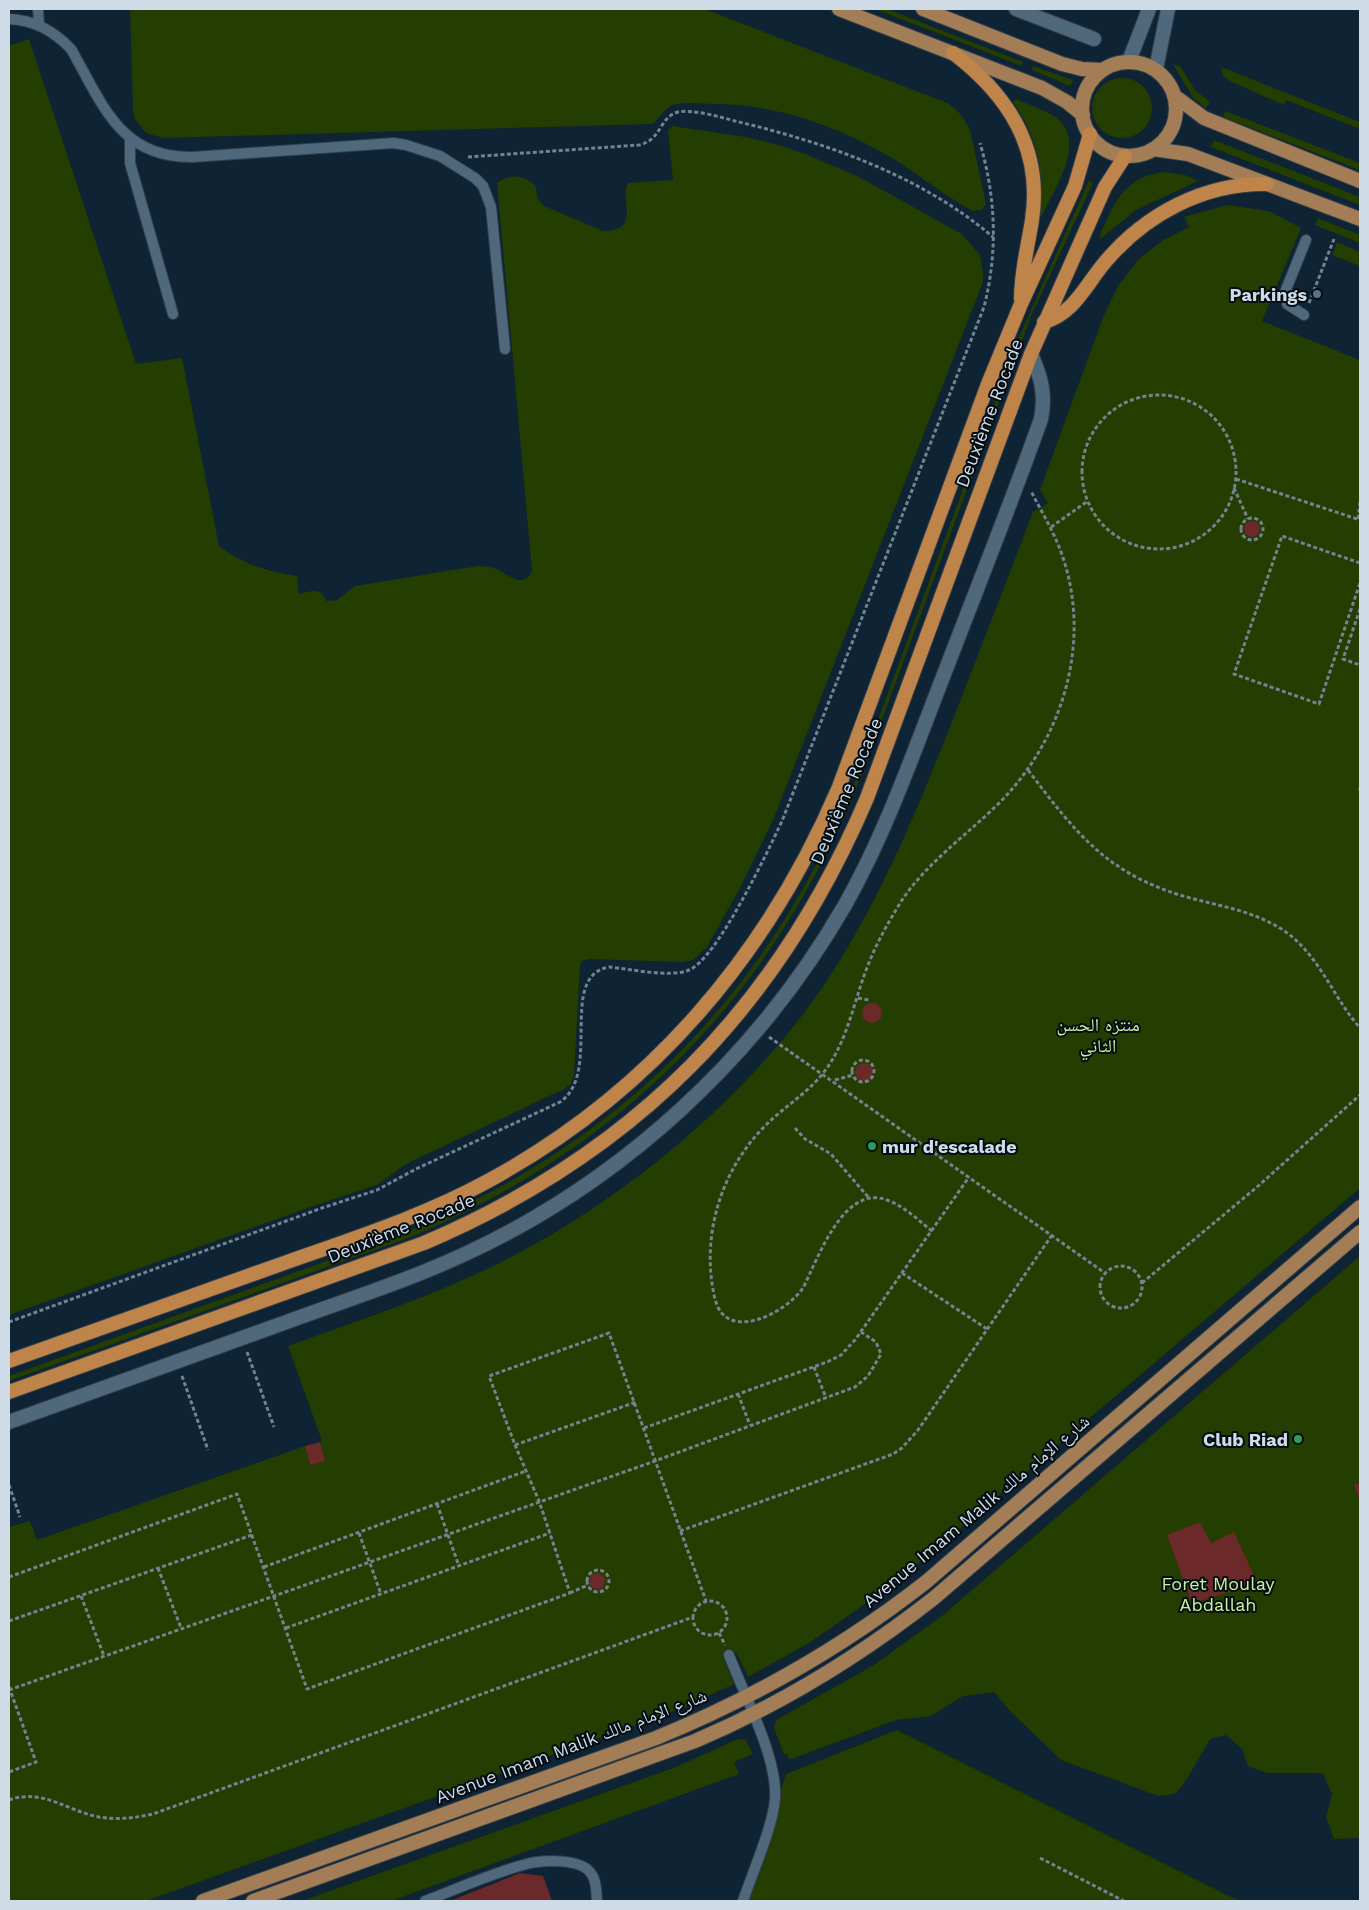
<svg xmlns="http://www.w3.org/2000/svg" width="1369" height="1910" font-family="'Work Sans','Noto Naskh Arabic',sans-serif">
  <rect width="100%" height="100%" fill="#0e2333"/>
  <path fill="#243d00" d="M130 9H705L947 103C960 111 966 120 971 134L986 204 981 210 973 211C946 197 922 177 897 161 844 129 781 105 718 104 704 104 686 101 673 105 662 108 660 121 651 124L163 138 146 133 135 119 133 111Z
    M875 9H887L1023 62 1022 66Z
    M29 39 136 364 182 358 219 546C244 565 267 571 297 576L299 594C312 591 321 587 326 601L337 600 355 586 478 566C483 566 489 567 494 568 508 573 522 591 532 571L497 183C511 173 524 175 536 186L537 198 544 206 603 231C642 231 619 200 628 183L673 180 668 131 672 126 746 137 775 144 803 153 857 176 962 234 980 255 983 273V282L774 818 740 888 707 947 693 960 683 962 588 959 582 961 580 966 574 1075 571 1084 564 1089 406 1164 377 1185 322 1203 9 1315V46Z
    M1173 64 1180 66 1195 90 1210 102 1206 108 1193 98Z
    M1033 66 1073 80 1070 86 1032 70Z
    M1221 67 1360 122V129L1286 100 1284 105 1230 81 1223 76Z
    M1092 108a30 30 0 1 1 60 0a30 30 0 1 1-60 0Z
    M1016 99C1029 105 1050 111 1061 122 1084 147 1053 191 1042 216L1039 215C1043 169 1039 140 1013 102Z
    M1225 111 1360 163V170L1223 117Z
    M1214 140 1360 197V205L1211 147Z
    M1163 172 1185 175 1198 181 1136 210 1100 239C1100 231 1105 224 1108 217 1120 191 1134 176 1163 172Z
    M1089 180 1093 183 1031 316 863 771C778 990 628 1145 411 1237L9 1381V1376L409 1231C627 1139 773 989 860 769L1019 337Z
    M1227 205 1269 211 1301 228 1262 321 1360 360V1188L897 1582 809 1643 748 1677 736 1652 723 1657 734 1684 685 1707 146 1901H9V1527L30 1521 37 1540 305 1446 310 1465 324 1461 320 1442 322 1441 288 1346C368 1317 449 1291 524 1250 637 1189 754 1090 826 982 880 901 916 812 952 722 979 652 1006 582 1033 512L1048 503 1040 490 1104 315 1118 286 1138 260 1150 250 1162 241 1189 227 1184 217Z
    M1318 218 1360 235V243L1315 225Z
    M1337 242 1360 252V266L1332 255Z
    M1360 1256V1838L1334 1839 1326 1817 1332 1794 1323 1773H1267L1248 1766 1242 1749 1226 1735 1210 1739 1187 1779 1175 1794 1158 1796 1061 1760 1011 1712 994 1692 963 1696 931 1716 896 1720 789 1760 787 1754 784 1755 774 1728 776 1720 874 1665 943 1615Z
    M897 1730 1239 1901H744L786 1774Z
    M738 1739 746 1740 753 1754 734 1762 739 1774 391 1901H302L676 1767Z"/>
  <path fill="#6b2929" d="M1244 529a8 8 0 1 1 16 0a8 8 0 1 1-16 0Z
    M862 1013a10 10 0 1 1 20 0a10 10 0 1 1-20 0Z
    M855 1072a9 9 0 1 1 18 0a9 9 0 1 1-18 0Z
    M320 1442 325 1461 310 1465 305 1446Z
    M1360 1483V1500L1354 1485Z
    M1200 1522 1211 1543 1234 1532 1257 1582 1192 1604 1167 1535Z
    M589 1581a8 8 0 1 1 16 0a8 8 0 1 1-16 0Z
    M520 1873 543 1876 552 1901H450Z"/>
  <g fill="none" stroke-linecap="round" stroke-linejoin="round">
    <g stroke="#323e4b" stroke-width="12">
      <path id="service" d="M38 9 39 25
        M9 19C35 20 54 31 71 49 102 103 120 159 193 157L394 143 406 145 440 156 475 178 483 186 491 207 505 349
        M130 139V163L173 314
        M1304 315 1287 304 1285 292 1306 240
        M729 1655C744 1695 778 1758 775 1799 773 1826 752 1874 743 1901
        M425 1901C457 1889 490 1874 523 1865 540 1860 583 1857 592 1875 597 1882 596 1893 597 1901"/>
    </g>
    <g stroke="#323e4b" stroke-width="16">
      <path id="minor" d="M1016 9 1094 39
        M1129 61 1149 9
        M1156 69 1168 9
        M9 1422C103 1388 197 1354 292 1320 350 1299 409 1280 465 1254 623 1181 758 1056 845 905 888 829 916 745 948 664 979 583 1012 501 1041 419 1046 394 1041 377 1031 354"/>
    </g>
    <g stroke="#323e4b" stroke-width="16">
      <path id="primary" d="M839 9 1042 88 1067 102 1083 115
        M923 9 1062 64 1082 69 1103 70
        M1082 109a47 47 0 1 1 94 0a47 47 0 1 1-94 0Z
        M1176 97 1204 118 1360 181
        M1153 149 1188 154 1360 219
        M203 1901 656 1738C754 1698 843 1647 926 1582L1360 1207
        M253 1901 695 1741C782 1704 860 1656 934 1598L1360 1232"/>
    </g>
    <g stroke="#323e4b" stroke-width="16">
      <path id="trunk" d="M953 53C1008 95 1043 148 1032 220 1028 246 1021 271 1021 299
        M1044 322C1075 313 1086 284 1106 261 1146 214 1204 183 1267 184
        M9 1361C102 1328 194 1295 287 1262 355 1238 424 1216 488 1181 650 1093 767 956 839 787L988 384 1021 304 1075 186 1090 134
        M9 1392 424 1243C635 1153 777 1009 867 798L1031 354 1105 187 1125 156"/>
    </g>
    <path stroke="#728391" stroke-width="3" stroke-dasharray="4 2.5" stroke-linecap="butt" d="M468 157 639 145C662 140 659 117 678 112 692 109 721 117 735 121 827 143 920 175 993 237
      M1309 303 1334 239
      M1082 472a77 77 0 1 1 154 0a77 77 0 1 1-154 0Z
      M1236 479 1360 520
      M1234 488 1248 519
      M1241 529a11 11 0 1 1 22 0a11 11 0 1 1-22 0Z
      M1358 519 1360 502
      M1051 527 1088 501
      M1360 563 1282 536 1234 674 1319 704 1360 583
      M1360 609 1343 659 1360 665
      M1028 770C1075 832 1106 873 1183 896 1218 906 1252 910 1283 930 1319 954 1332 996 1360 1028
      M1360 787V793
      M858 998 869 1000
      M769 1037 1105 1273
      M852 1071a11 11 0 1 1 22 0a11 11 0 1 1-22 0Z
      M835 1080 853 1075
      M795 1128 805 1139 831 1154 869 1198
      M932 1231C918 1220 904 1206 887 1200 843 1184 818 1259 803 1288 786 1313 726 1344 715 1299 700 1237 721 1169 766 1125 785 1106 808 1093 824 1072 848 1041 854 1000 868 965 877 942 889 921 902 900 927 863 963 838 995 807 1062 743 1094 642 1061 552 1053 530 1041 511 1031 491
      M1100 1287a21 21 0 1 1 42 0a21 21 0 1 1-42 0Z
      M902 1273 987 1329
      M1142 1283 1257 1187 1360 1095
      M9 1322 322 1208 377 1190 416 1169 560 1102C603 1073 557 976 609 967 631 969 670 978 689 970 717 959 768 851 782 821L984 307C998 252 996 198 980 143
      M247 1352 274 1427
      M814 1367 826 1398
      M182 1376 208 1450
      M738 1394 750 1425
      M644 1428 827 1362 841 1355 855 1340 969 1177
      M515 1445 636 1402
      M9 1485 20 1517
      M437 1504 459 1566
      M680 1531 893 1454 902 1448 918 1430 1052 1235
      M359 1533 381 1594
      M264 1567 526 1471
      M158 1568 181 1628
      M587 1581a11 11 0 1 1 22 0a11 11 0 1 1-22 0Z
      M9 1577 237 1494 307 1689 570 1593 539 1501 515 1445 489 1376 609 1333 706 1601
      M570 1593 588 1585
      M81 1596 104 1656
      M693 1618a17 17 0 1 1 34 0a17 17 0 1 1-34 0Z
      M9 1621 252 1535
      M286 1628 550 1533
      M719 1633 725 1645
      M9 1687 36 1762 9 1772
      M9 1690 655 1461 855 1387 868 1376 881 1354 876 1342 861 1332
      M9 1800C43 1788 67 1811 99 1817 117 1820 135 1818 153 1814L693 1617
      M1040 1858 1124 1901"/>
    <use href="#service" stroke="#50687b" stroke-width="10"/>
    <use href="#minor" stroke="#50687b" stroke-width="14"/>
    <use href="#primary" stroke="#a27d56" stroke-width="14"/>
    <use href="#trunk" stroke="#be844a" stroke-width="14"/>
  </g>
  <circle fill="#5c6f8a" stroke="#040c13" stroke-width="2" cx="1317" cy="294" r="5"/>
  <g fill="#2e9e5b" stroke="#040c13" stroke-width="2">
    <circle cx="872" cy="1146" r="5"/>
    <circle cx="1298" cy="1439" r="5"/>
  </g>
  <g text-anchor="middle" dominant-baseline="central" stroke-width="4" stroke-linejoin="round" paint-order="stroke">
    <g font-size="18" font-weight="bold" fill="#cfdce7" stroke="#040c13" text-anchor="end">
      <text x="1307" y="294">Parkings</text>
      <text x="882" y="1146" text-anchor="start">mur d'escalade</text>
      <text x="1288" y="1439">Club Riad</text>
    </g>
    <g font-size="18" fill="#cfdce7" stroke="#040c13">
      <text transform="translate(989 413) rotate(-69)">Deuxième Rocade</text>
      <text transform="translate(846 791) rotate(-67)">Deuxième Rocade</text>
      <text transform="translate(401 1228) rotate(-22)">Deuxième Rocade</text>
      <text transform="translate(976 1511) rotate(-40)">Avenue Imam Malik شارع الإمام مالك</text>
      <text transform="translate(571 1746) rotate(-21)">Avenue Imam Malik شارع الإمام مالك</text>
    </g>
    <g font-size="18" fill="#c7f49a" stroke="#040c13">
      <text x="1098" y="1024">منتزه الحسن<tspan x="1098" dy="21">الثاني</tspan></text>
      <text x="1218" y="1583">Foret Moulay<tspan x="1218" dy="21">Abdallah</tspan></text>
    </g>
  </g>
  <rect width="1369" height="1910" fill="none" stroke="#cfdce7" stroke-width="20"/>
</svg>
